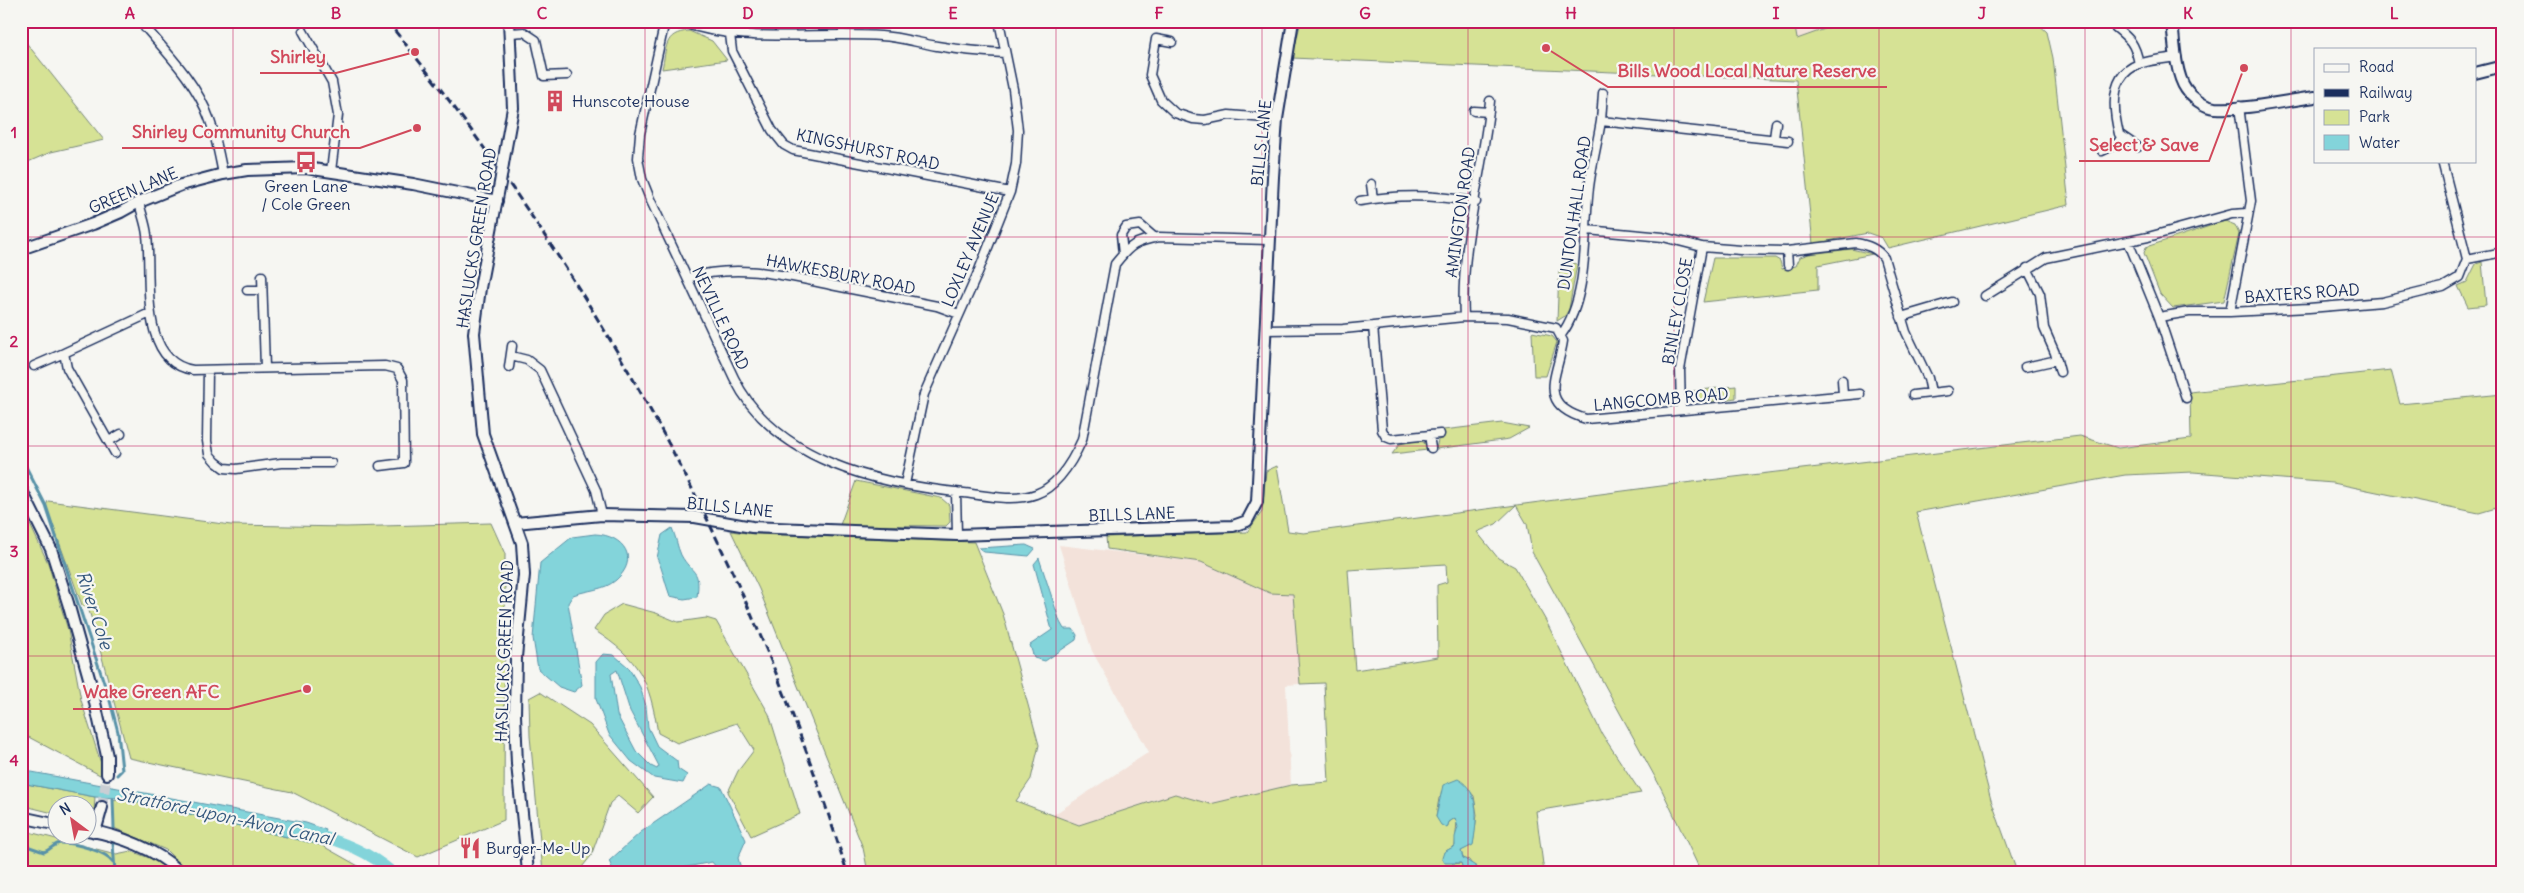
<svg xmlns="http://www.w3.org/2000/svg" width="2524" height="893" font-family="Delius,sans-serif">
  <rect width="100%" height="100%" fill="#f6f6f2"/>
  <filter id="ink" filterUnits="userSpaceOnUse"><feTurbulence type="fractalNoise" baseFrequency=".02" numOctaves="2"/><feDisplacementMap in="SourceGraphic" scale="10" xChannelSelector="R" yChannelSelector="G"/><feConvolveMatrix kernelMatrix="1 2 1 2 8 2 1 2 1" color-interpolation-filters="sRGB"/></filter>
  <g filter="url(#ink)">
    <path fill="#f3e2da" d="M1794 21H1847L1797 39Z
      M1059 545 1201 562 1270 593 1293 594 1300 684 1286 685 1291 785 1210 804 1175 794 1079 825 1053 815 1149 752 1092 651Z"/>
    <path fill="#d6e295" stroke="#78887a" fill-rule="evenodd" d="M1301 21H1794L1797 39 1847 21H2035L2047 32 2053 58 2069 205 1888 248 1882 238 1868 233 1813 244 1796 80 1292 58Z
      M689 31 712 41 727 60 662 69C667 48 663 33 689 31Z
      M21 35 28 45 104 140 51 152 21 165Z
      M2225 221 2235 225 2239 234 2224 301 2173 308 2160 294 2144 253 2146 247Z
      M1851 249 1873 254 1818 265V290L1703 302 1713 258H1775L1780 261 1782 269 1796 266 1800 257 1809 254Z
      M1564 261 1577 264 1569 309 1565 316 1557 321 1559 271Z
      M2482 262 2486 305 2468 307 2458 286 2467 282 2476 264Z
      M1532 332 1552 336 1557 342 1546 376H1534Z
      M2391 370 2400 404 2503 394V506L2479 513 2333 483 2193 472 2125 475 1916 512 1991 800 2017 872H1701L1661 788 1532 552 1527 524 1516 505 1496 524 1477 532 1498 558 1515 567 1546 621 1602 734 1641 793 1536 811 1544 872H1474L1476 871 1469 860 1463 858 1461 851 1473 844 1477 815 1474 796 1462 782 1439 798 1436 817 1447 828 1449 822 1455 818 1457 820 1455 846 1444 852 1453 864 1461 863 1464 872H868L863 848 759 589 731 531 754 534 974 542 1003 614 1039 745 1031 779 1016 801 1079 825 1175 794 1210 804 1291 785 1329 782 1324 683 1300 684 1293 594 1270 593 1201 562 1107 549 1106 537 1247 532 1262 512 1266 471 1277 466 1288 531 1304 533 1684 483 2080 436 2118 448 2191 439 2190 392ZM1446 564 1447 582 1437 585 1438 657 1355 670 1348 570Z
      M1736 386V398L1701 403 1692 391Z
      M1502 423 1529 428 1509 439 1436 449 1438 440 1444 438 1443 430Z
      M1419 440 1425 443 1428 450 1392 454 1400 444Z
      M856 481 941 498 949 505 950 522 946 526 840 525Z
      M48 501 231 525 346 527 491 523 505 554 504 820 418 857 292 792 129 758 92 620 88 608 82 605 46 506Z
      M21 505 48 563 68 630 81 700 104 773 100 775 21 733Z
      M622 604 656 613 678 622 706 618 716 621 769 714 800 814 751 836 728 792 738 771 754 750 737 723 677 743 658 733C649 679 640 660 594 630L604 615Z
      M540 692 590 725 653 797 638 813 618 796 610 803 591 856 578 872H543L530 736 529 698Z
      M21 783 95 797 94 812 88 817V806H58L57 814 21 805Z
      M121 798 321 845 369 872H188L166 850 114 828 113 800Z
      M21 830 116 854 131 851 152 859 172 872H21Z"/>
    <path fill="#83d4da" stroke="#5992a8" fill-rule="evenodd" d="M672 528C676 537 677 546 681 555 692 575 701 568 697 597L684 599 670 596C665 583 663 570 657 558L662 535Z
      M595 534C624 535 640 559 616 580 605 590 587 590 573 595L568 603 582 685 574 692 559 687 538 669 533 638 540 563 572 537Z
      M1026 545 1035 549 1029 556 984 552 979 548Z
      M1039 558 1060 622 1064 629H1073L1077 635 1076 640 1045 661 1034 658 1030 645 1052 630 1034 564Z
      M603 654 614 655 628 667 640 687 646 706 648 727 657 746 677 761 678 769 687 775 683 783 654 778 631 761 609 734 596 699V662ZM617 670 630 711 659 766 657 769 651 766 636 751 617 715 611 674Z
      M21 770 306 823 326 830 321 845 121 798 95 797 21 783Z
      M1458 779C1481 792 1477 822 1473 845L1461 851 1463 858 1477 867 1474 872H1464L1461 863H1445L1442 858 1444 852 1455 846V837L1458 827 1455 818 1449 822 1447 828 1441 825 1436 817 1443 785Z
      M711 784 721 787 746 840 738 858 742 872H720L712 862 662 872H614L609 861 641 832Z"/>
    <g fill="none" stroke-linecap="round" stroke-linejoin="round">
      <path stroke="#5992a8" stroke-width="3" d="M21 457 46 506 110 701 118 732 122 770 117 775
        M113 799 114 828
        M113 843 115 872
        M21 844 44 852C50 850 55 843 61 843 74 843 106 851 113 862"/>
      <path stroke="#83d4da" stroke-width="11" d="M309 833C340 840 368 851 392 872"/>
      <path stroke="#caced4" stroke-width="10" stroke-dasharray="10 5" stroke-linecap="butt" d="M102 807 107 774"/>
      <g stroke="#1b2f5e" stroke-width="11">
        <path id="minor" d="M140 21C164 50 196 81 209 118 216 136 219 155 223 174
          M665 21 640 134 638 158 642 179 650 199 734 378C775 462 879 484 964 493 987 496 1014 502 1036 494 1058 486 1073 460 1082 440L1115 264C1130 245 1136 241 1159 237L1269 240
          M678 21C742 45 814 31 881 36 900 37 919 43 937 46 960 50 983 52 1005 53
          M2114 26C2130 39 2135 43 2139 64
          M145 28 153 21
          M303 31 332 82 338 115 331 171
          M511 33 524 32 536 40 544 76 567 75
          M730 34 732 51 772 130 784 145 793 150 1010 192
          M1172 42 1156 39 1150 75 1161 100 1175 113 1193 119 1205 120 1229 115 1277 119
          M2239 106 2251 201 2230 312 2309 308 2382 302 2443 287 2460 277 2467 259 2442 161
          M1474 111 1489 112
          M1601 121 1603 93
          M1774 138 1776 123
          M2138 147 2119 134C2113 110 2109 75 2139 64 2150 60 2165 59 2177 57
          M2102 151 2117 144 2122 136
          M1371 184 1373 199
          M1360 201C1398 194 1438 195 1476 202
          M139 202C141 212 146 224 147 235 152 273 137 362 193 370L385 366 397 369 403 380 404 463 380 466
          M1587 230 1663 237 1702 247 1741 250 1787 251 1856 243C1867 245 1877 248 1884 258L1906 332 1928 378 1931 392
          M2128 241 2159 317 2186 398
          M1787 251 1788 265
          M1123 254 1121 235 1126 227 1140 225 1155 238
          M2467 259 2503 252
          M2027 268 2040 294 2044 328 2055 353 2060 372
          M262 276 265 368
          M688 278C736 263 784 275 831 285 867 292 902 299 937 306L959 314
          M247 290H262
          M1985 296 2046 258 2148 237 2232 214 2248 213
          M1464 317C1460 244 1483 173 1490 101
          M1901 317 1952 302
          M2159 317 2189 312H2230
          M1373 326 1382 430 1386 437 1391 439 1440 434
          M1265 330 1343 329 1464 317 1508 318 1556 328 1563 341C1558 376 1535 404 1586 419L1860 394
          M1561 335C1588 299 1584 239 1588 197 1590 171 1597 146 1601 121L1788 141
          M511 356 527 360 540 370 596 490 602 515
          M34 366 64 353
          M509 367 512 346
          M2025 367 2057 360
          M208 370 207 441 209 454 216 462 224 468 236 469 281 463H331
          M1842 380 1843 395
          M1913 395 1948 391
          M1681 410 1680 370 1702 247
          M1429 435 1431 448
          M109 441 121 434
          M115 453 67 368 64 353 150 313
          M905 484 924 394 977 275 1010 192 1016 164 1018 130 1013 89 999 21
          M956 492 957 535"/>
      </g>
      <g stroke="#1b2f5e" stroke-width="14">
        <path id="tertiary" d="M2172 21C2174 39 2175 74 2186 89 2192 98 2204 107 2215 108 2247 110 2283 101 2315 97
          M2475 73 2503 66
          M504 158 513 108 509 21
          M500 183 480 288 474 333 483 434 522 543 524 575 516 657 515 715 517 764 528 872
          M21 249 93 224 121 212 139 202 181 185 223 174 247 170 306 168 413 184 497 201
          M21 489 51 549 68 603 91 685 107 756V774
          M515 523 602 515 695 517 752 527 957 535 1233 526 1247 521 1257 502 1273 177 1277 119 1293 21
          M21 817 58 825
          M88 830C120 836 156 849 180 872
          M95 832 102 807"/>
      </g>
      <use href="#minor" stroke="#f6f6f2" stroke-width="8"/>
      <use href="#tertiary" stroke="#f6f6f2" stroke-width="10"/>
      <path stroke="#1b2f5e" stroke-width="3" stroke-dasharray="8 4" stroke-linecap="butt" d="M387 21C595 278 749 556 847 872"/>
      <g stroke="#1b2f5e" stroke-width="14" stroke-linecap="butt">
        <path id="tertiary-bridge" d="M500 183 504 158"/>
      </g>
      <use href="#tertiary-bridge" stroke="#f6f6f2" stroke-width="10"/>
    </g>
  </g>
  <path fill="none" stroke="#c2185b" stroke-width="1" stroke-opacity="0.55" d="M233 21V872M439 21V872M645 21V872M850 21V872M1056 21V872M1262 21V872M1468 21V872M1674 21V872M1879 21V872M2085 21V872M2291 21V872M21 237H2503M21 446H2503M21 656H2503"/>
  <defs>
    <g id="building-bare" transform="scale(1.725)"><path d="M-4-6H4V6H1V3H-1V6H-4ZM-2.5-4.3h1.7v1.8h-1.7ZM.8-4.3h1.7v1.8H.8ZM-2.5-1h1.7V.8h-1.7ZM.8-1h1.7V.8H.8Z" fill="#d1495b" stroke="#f6f6f2" stroke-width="2.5" paint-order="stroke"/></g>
    <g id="bus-bare" transform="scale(1.725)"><path d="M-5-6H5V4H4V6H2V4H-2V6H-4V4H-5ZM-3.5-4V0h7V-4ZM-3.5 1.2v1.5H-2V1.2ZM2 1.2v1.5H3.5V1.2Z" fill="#d1495b" stroke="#f6f6f2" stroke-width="2.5" paint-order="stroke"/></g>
    <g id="restaurant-bare" transform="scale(1.725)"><path d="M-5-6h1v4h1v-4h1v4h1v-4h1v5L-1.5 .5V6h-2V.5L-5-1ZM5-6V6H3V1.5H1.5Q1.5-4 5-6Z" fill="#d1495b" stroke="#f6f6f2" stroke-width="2.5" paint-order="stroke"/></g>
  </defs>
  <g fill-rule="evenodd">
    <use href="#building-bare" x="555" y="101"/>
    <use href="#bus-bare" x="306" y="162"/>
    <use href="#restaurant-bare" x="470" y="848"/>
  </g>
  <g text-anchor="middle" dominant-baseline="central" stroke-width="4.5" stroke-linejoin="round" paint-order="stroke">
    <g font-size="16" fill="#1b2f5e" stroke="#f6f6f2" text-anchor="start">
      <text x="572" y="101">Hunscote House</text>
      <text x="306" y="186" text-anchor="middle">Green Lane<tspan x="306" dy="18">/ Cole Green</tspan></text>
      <text x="486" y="848">Burger-Me-Up</text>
    </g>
    <g font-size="16" fill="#1b2f5e" stroke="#f6f6f2">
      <text transform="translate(1261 143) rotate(-84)">BILLS LANE</text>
      <text transform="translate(868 149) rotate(12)">KINGSHURST ROAD</text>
      <text transform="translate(133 190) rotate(-23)">GREEN LANE</text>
      <text transform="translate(1460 212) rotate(-82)">AMINGTON ROAD</text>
      <text transform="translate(1574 213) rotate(-82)">DUNTON HALL ROAD</text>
      <text transform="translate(476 238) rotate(-81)">HASLUCKS GREEN ROAD</text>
      <text transform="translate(970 250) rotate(-67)">LOXLEY AVENUE</text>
      <text transform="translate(841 274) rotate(11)">HAWKESBURY ROAD</text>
      <text transform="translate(2302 293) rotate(-4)">BAXTERS ROAD</text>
      <text transform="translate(1677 311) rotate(-80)">BINLEY CLOSE</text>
      <text transform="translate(721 318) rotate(65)">NEVILLE ROAD</text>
      <text transform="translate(1661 399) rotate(-5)">LANGCOMB ROAD</text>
      <text transform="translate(730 507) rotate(6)">BILLS LANE</text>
      <text transform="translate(1132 514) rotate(-2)">BILLS LANE</text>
      <text transform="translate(504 651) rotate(-88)">HASLUCKS GREEN ROAD</text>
    </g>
    <g font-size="18" font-style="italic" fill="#35587d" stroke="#f6f6f2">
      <text transform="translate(95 610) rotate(72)">River Cole</text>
      <text transform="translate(225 816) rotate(12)">Stratford-upon-Avon Canal</text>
    </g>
  </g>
  <path fill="none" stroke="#d1495b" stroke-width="2" d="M415 52L336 73H260M1546 48L1608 87H1887M417 128L360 148H122M2244 68L2209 161H2079M307 689L229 709H73"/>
  <g fill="#d1495b" stroke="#f6f6f2" stroke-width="2">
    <circle cx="415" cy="52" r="5"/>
    <circle cx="1546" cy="48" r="5"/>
    <circle cx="417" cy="128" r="5"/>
    <circle cx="2244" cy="68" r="5"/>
    <circle cx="307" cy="689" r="5"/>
  </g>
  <g font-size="18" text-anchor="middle" font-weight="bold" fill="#d1495b" stroke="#f6f6f2" stroke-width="4.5" stroke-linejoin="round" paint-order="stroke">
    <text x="298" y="63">Shirley</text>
    <text x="1747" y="77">Bills Wood Local Nature Reserve</text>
    <text x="241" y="138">Shirley Community Church</text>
    <text x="2144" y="151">Select &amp; Save</text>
    <text x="151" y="698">Wake Green AFC</text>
  </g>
  <rect width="2524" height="893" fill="none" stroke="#f6f6f2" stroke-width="55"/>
  <rect x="2314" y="48" width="162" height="115" fill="#f6f6f2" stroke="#9ea6b7"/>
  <rect x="2324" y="64" width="25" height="8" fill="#f6f6f2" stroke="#9ea6b7"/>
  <text x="2359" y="72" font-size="15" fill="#1b2f5e">Road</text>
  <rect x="2324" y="89" width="25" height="8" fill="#1b2f5e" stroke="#9ea6b7"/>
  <text x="2359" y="98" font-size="15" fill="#1b2f5e">Railway</text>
  <rect x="2324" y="110" width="25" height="15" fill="#d6e295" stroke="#9ea6b7"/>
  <text x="2359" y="122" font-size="15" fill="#1b2f5e">Park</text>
  <rect x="2324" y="135" width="25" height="15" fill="#83d4da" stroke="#9ea6b7"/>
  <text x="2359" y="148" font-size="15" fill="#1b2f5e">Water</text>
  <g transform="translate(72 820) rotate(328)"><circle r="24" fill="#f6f6f2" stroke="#9ea6b7"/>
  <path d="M0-4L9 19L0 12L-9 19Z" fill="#d1495b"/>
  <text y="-8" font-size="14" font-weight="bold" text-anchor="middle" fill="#1b2f5e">N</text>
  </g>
  <rect x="28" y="28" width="2468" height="838" fill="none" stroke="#c2185b" stroke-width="2"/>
  <g font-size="16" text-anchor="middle" font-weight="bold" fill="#c2185b">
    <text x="130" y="19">A</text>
    <text x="336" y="19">B</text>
    <text x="542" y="19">C</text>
    <text x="748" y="19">D</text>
    <text x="953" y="19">E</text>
    <text x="1159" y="19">F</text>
    <text x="1365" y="19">G</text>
    <text x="1571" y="19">H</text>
    <text x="1776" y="19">I</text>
    <text x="1982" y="19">J</text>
    <text x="2188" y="19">K</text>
    <text x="2394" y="19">L</text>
    <text x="14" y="138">1</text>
    <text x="14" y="347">2</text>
    <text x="14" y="557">3</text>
    <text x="14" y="766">4</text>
  </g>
</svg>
